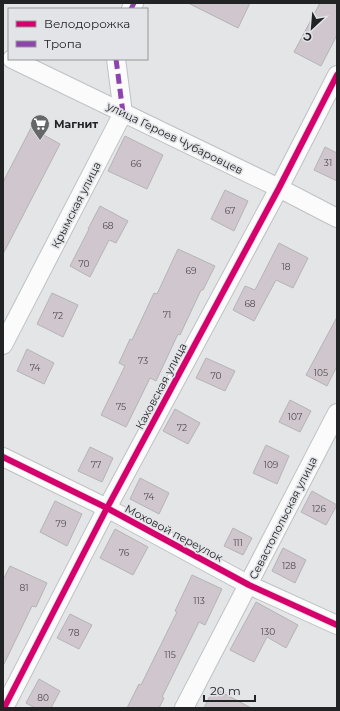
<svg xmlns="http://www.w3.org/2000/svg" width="340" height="711" font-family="Montserrat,sans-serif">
  <rect width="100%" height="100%" fill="#e3e5e7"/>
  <path fill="#d0c6cd" stroke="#b4b4b6" d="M188 3H250L238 28Z
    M320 3H337V35L321 66 294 52Z
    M31 128 60 144 3 254V182Z
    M125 136 163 155 147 189 108 171Z
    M325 147 337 153V181L314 170Z
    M225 190 248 201 234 231 211 219Z
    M100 206 128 221 116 243 109 240 90 277 70 266 89 229H88Z
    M279 243 308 258 293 288 276 280 254 321 233 310 245 286 255 290Z
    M178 249 215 266 203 290H201L180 335 178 334 156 381 150 378 126 427 101 415 125 366 119 363 130 339 132 340 154 293 157 294Z
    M52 293 78 305 63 337 37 324Z
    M337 317V366L327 386 306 375Z
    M27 349 54 363 44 384 17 371Z
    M206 358 235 371 225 391 196 378Z
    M290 400 311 411 300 432 279 422Z
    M175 409 200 423 188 444 163 431Z
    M266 445 289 456 277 484 253 473Z
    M90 447 113 458 102 482 78 471Z
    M140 478 169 493 159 514 130 499Z
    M312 491 337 505 326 525 301 512Z
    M55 501 82 514 67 546 40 532Z
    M233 528 252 538 243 555 224 546Z
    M115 529 148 547 133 575 100 558Z
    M283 548 306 560 295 583 272 571Z
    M10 566 47 583 36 607 32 606 3 666V580Z
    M192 575 222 589 205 625 199 622 162 697 164 698 159 708H127L139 684 141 685 177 612 175 611Z
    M256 602 298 625 286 648 267 637 254 662 230 650Z
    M70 614 92 625 79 649 57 638Z
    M39 679 60 691 51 708H35L26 703Z
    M214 688 251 708H204Z"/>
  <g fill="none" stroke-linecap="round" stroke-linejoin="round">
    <g stroke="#bfc1c2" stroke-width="20">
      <path id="street" d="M131 9 134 3
        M12 59 279 188 337 218
        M3 345 123 113 116 59
        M3 457 107 508 249 585 337 625
        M4 708 107 508 279 188 337 75
        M184 708 337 413"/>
    </g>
    <use href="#street" stroke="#fbfbfb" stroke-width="18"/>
    <path stroke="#8e44ad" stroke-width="5" stroke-dasharray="10 5" stroke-linecap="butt" d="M131 9 134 3
      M116 59 123 113"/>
    <g stroke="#e2e4e8" stroke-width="8">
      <path id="cycleway" d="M3 457 107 508 249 585 337 625
        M4 708 107 508 279 188 337 75"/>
    </g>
    <use href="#cycleway" stroke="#d6006c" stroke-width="6"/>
  </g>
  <defs>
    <g id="supermarket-pin" transform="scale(1)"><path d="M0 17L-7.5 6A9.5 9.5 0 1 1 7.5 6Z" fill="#666768" stroke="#e2e4e8"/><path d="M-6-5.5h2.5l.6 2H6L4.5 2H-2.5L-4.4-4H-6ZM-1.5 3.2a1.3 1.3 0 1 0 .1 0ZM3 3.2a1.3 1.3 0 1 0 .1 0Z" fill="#fff"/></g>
  </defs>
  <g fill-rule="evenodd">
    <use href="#supermarket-pin" x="40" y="124"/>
  </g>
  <g text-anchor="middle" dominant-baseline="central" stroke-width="3.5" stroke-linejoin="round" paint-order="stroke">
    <g font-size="9" fill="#4e4c4e">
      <text x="328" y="162">31</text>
      <text x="136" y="163">66</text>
      <text x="230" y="210">67</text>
      <text x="108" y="225">68</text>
      <text x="84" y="263">70</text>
      <text x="286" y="266">18</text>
      <text x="191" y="270">69</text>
      <text x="250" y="303">68</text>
      <text x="167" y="314">71</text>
      <text x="58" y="315">72</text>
      <text x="143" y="360">73</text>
      <text x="35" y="367">74</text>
      <text x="321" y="372">105</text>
      <text x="216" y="375">70</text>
      <text x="121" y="406">75</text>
      <text x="295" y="416">107</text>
      <text x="182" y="427">72</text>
      <text x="96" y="464">77</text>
      <text x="271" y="464">109</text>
      <text x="149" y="496">74</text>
      <text x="319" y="508">126</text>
      <text x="61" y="523">79</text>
      <text x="238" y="542">111</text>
      <text x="124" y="552">76</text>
      <text x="289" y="565">128</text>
      <text x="24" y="587">81</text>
      <text x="199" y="600">113</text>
      <text x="268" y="631">130</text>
      <text x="74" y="632">78</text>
      <text x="170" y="654">115</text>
      <text x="43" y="697">80</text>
    </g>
    <g font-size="11" font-weight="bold" fill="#222324" stroke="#e2e4e8" text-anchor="start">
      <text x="54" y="124">Магнит</text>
    </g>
    <g font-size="11" fill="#222324" stroke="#e2e4e8">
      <text transform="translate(175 138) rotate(26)">улица Героев Чубаровцев</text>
      <text transform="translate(76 205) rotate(-63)">Крымская улица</text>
      <text transform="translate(161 386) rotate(-62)">Каховская улица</text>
      <text transform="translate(283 518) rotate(-63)">Севастопольская улица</text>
      <text transform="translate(174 533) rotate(28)">Моховой переулок</text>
    </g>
  </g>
  <rect width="340" height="711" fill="none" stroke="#222324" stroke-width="8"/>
  <rect x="8" y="8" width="140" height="52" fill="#e2e4e8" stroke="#95979a"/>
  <rect x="16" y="21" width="20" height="6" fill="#d6006c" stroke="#95979a"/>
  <text x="44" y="28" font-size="12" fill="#222324">Велодорожка</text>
  <rect x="16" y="41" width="20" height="6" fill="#8e44ad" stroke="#95979a"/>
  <text x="44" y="48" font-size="12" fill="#222324">Тропа</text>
  <g transform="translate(312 28) rotate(206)" stroke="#e2e4e8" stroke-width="3" paint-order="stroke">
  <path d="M0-3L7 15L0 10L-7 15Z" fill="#222324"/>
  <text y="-6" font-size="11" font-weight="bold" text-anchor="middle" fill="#222324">С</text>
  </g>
  <path d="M204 695v6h51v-6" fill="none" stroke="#222324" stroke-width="2"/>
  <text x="210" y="695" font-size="12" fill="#222324" stroke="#e2e4e8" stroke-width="3" paint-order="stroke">20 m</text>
</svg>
